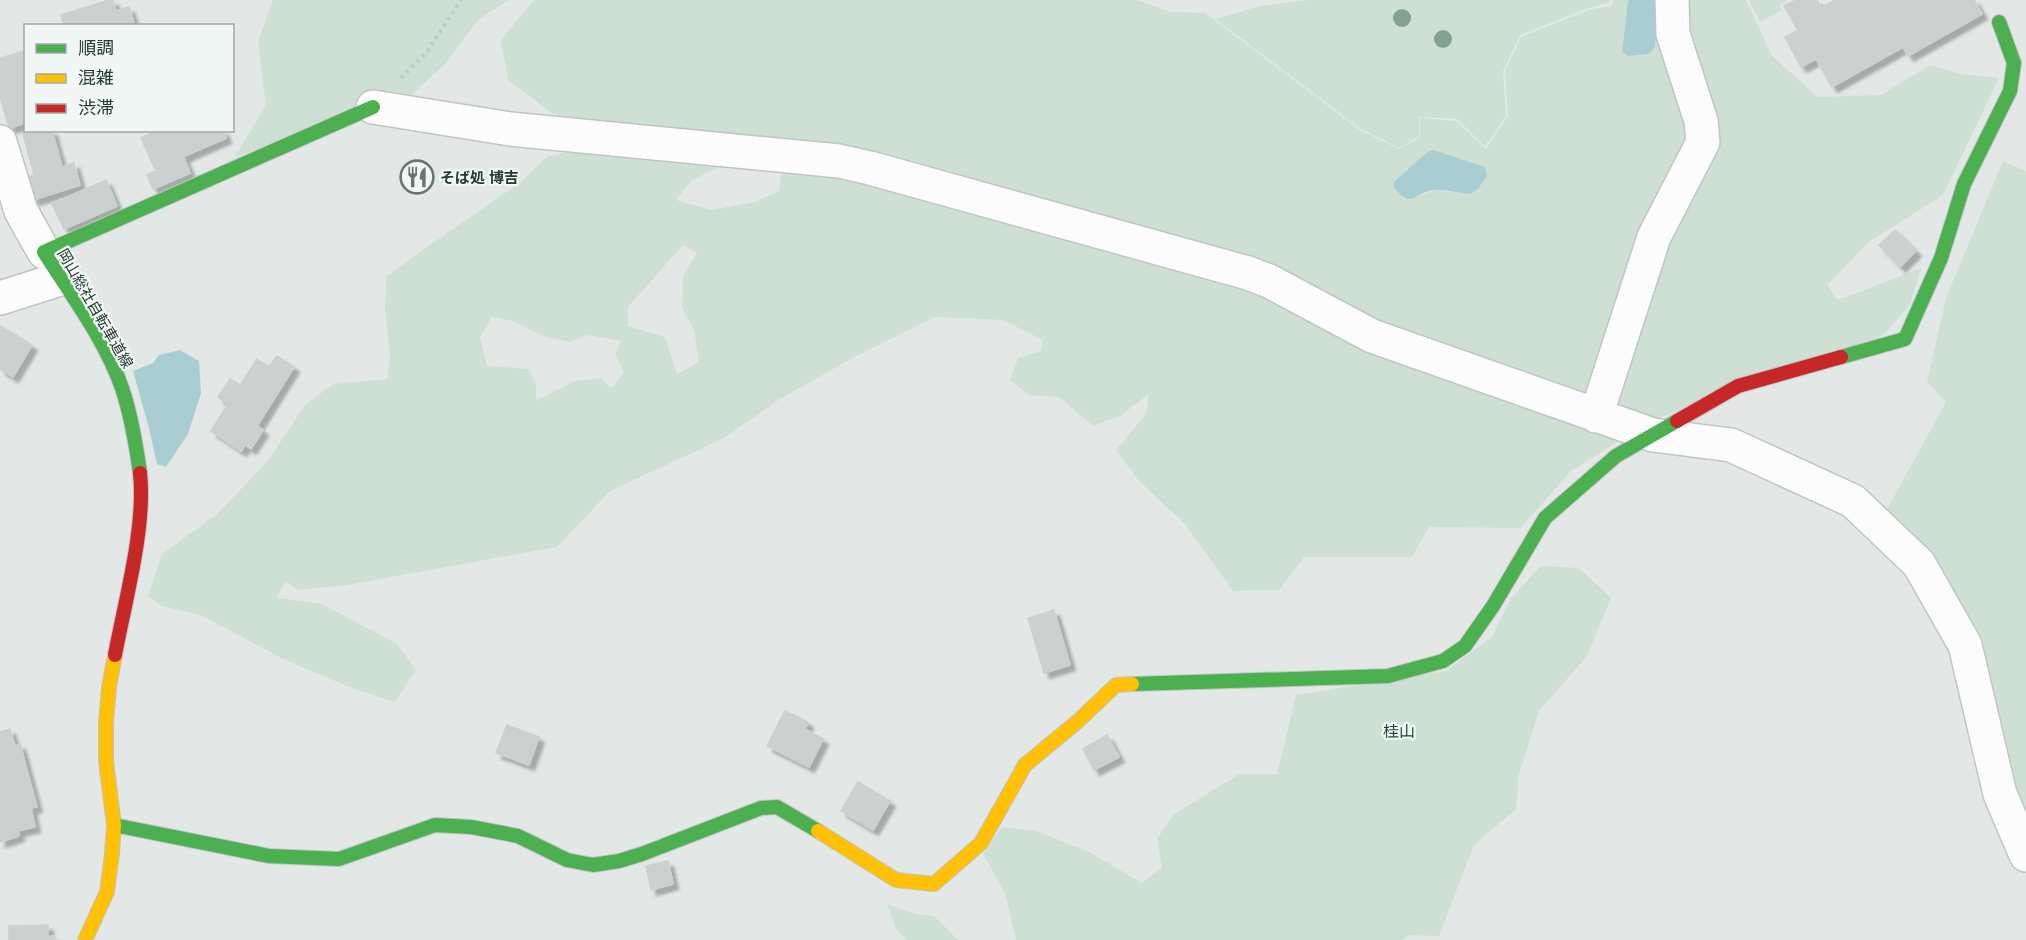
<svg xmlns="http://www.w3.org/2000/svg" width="2026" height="940" font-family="'Noto Sans','Noto Sans JP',sans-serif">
  <defs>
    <filter id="shadow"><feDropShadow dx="5.5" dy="5.5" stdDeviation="1.5" flood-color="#0004"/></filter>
  </defs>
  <rect width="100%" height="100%" fill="#e3e8e6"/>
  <path fill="#cee0d3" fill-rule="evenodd" d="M273 0H509L478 20 446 63 408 98 235 157 266 105 258 41Z
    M534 0H1137L1171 12 1205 13 1360 130 1399 149 1420 137V118L1456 121 1486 149 1508 116 1505 71 1521 37 1589 10 1612 6 1613 0H1628L1622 52 1658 0H1746L1772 56 1818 97 1881 95 1930 65 1961 74 1999 78 1943 195 1869 242 1827 285 1838 300 1921 268 1910 305 1882 336 1648 422 1570 472 1521 528 1429 527 1412 557H1304L1279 590 1233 591 1185 524 1138 480 1116 450 1146 414 1149 394 1120 416 1093 426 1059 397 1029 395 1010 380 1018 358 1041 351 1043 340 1003 320 935 317 856 356 780 399 724 438 610 491 557 547 347 585 298 590 285 581 277 598 322 604 397 644 416 670 395 702 354 689 283 659 203 616 162 606 148 596 162 554 217 514 267 462 305 405 333 384 387 379 390 356 385 309 386 277 417 254 518 184 548 156 583 150 561 120 508 80 501 40ZM1426 153 1470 194 1435 190 1408 200ZM730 162 782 167 779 191 755 202 711 210 676 200 692 180ZM683 245 697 253 683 276 682 308 694 330 699 362 677 374 665 337 628 326V307ZM492 317 513 321 543 336 570 342 587 335 621 341 615 354 624 372 611 389 601 378 575 381 536 401V383L528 369 487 366 480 337Z
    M1308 0H1610L1609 3 1588 8 1520 35 1503 71 1506 116 1485 147 1457 119 1419 117V136L1399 148 1361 129 1215 19 1260 6Z
    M1749 0H1787V1L1779 5 1782 10 1760 22Z
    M2003 161 2026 171V828L2009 789 1980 643 1885 513 1946 402 1927 382 1946 298Z
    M1541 566 1579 568 1611 598 1587 656 1539 711 1519 774 1516 809 1474 845 1439 936 1409 935 1402 940H1016L1005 893 983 854 1002 827 1037 831 1089 852 1142 883 1162 868 1157 839 1173 815 1239 774H1277L1296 695 1446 671 1492 637 1511 598Z
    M887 904 915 914 934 916 958 940H907L897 931Z"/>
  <path fill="#a9ced2" d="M1628 0H1658L1655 47 1649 54 1629 56 1622 52Z
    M1433 150 1485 167 1487 176 1477 190 1470 194C1460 193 1448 190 1437 190 1413 190 1414 213 1393 186L1395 181 1426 153Z
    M180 350 199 361 201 393 188 434 166 467 157 464 149 428 133 371 153 363 159 355Z"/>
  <path fill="#ccd1cf" stroke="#ccd1cf" stroke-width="1.5" filter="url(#shadow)" d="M109 0H113L116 11 129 7 135 26H64L61 15Z
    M1796 0H1817L1821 8 1835 0H1974L1982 14 1908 56 1903 47 1832 87 1816 59 1801 67 1785 37 1798 30 1784 6Z
    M25 51 26 123 9 128 0 97V58Z
    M35 130H52L62 167 74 163 80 185 33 200 27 177 34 175 23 134Z
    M159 130H223L226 138 155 169 141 138Z
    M184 158 190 173 153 189 147 175Z
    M106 180 117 206 64 229 52 204Z
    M1895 230 1916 251 1900 267 1879 245Z
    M0 326 32 345 13 377 0 369Z
    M277 356 294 367 257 426 263 430 251 449 245 445 241 451 211 431 228 404 218 397 230 379 240 385 257 359 269 367Z
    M1054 610 1070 665 1044 673 1028 618Z
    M785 711 808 722 805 729 823 739 809 767 767 746Z
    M507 725 539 737 529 765 496 753Z
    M10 729 15 746 20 744 37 807 31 808 35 827 18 831 19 836 0 842V732Z
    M1107 735 1119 757 1094 770 1083 749Z
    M858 782 890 801 873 830 841 811Z
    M668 861 673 884 651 890 646 866Z
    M48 925V937L53 936 54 940H9V926Z"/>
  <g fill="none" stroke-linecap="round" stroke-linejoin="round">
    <g stroke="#c0c5c3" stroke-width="36">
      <path id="street" d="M373 107 510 129 839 161 870 168 1248 273 1269 281 1372 336 1653 435 1731 445 1853 501 1919 564 1965 645 2000 794 2026 855
        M0 142 21 211 44 252
        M0 298 60 279
        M1596 416 1654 237 1703 142 1701 121 1673 34 1672 0"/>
    </g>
    <g stroke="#c0c5c3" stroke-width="16">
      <path id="fast" d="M1841 357 1905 339 1941 258 1964 184 2010 91 2014 63 1999 22
        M140 473C136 444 131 415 122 388 105 339 71 295 44 252L373 107
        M1132 684 1388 676 1443 661 1465 646 1493 606 1545 518 1616 456 1677 421
        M114 825 269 856 339 859 435 825 471 827 518 836 567 860 593 865 619 861 642 854 761 808 777 807 818 831"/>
    </g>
    <g stroke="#c0c5c3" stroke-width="16">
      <path id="slow" d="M818 831 896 880 934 884 981 843 1025 765 1077 722 1116 685 1132 684
        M85 940 107 892 112 854 114 825 106 761V722L109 687 115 655"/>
    </g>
    <g stroke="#c0c5c3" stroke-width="16">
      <path id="jam" d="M1677 421 1738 386 1841 357
        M115 655C125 601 146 526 140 473"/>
    </g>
    <path stroke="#c1c8c5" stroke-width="4" stroke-dasharray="3 4.5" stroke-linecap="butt" d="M401 78 426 53 461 0"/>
    <use href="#street" stroke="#fbfcfb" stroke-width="33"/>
    <use href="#fast" stroke="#4caf50" stroke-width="14"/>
    <use href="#slow" stroke="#ffc107" stroke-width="14"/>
    <use href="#jam" stroke="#c62828" stroke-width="14"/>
  </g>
  <g fill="#82a38e">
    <circle cx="1402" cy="18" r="9"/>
    <circle cx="1443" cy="39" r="9"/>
  </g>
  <defs>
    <g id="restaurant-ring" transform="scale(1.725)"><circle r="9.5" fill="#f1f7f4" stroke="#677671" stroke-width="1.5"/><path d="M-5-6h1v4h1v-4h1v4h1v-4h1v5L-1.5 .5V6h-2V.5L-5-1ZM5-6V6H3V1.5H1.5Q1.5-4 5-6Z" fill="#677671"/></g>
  </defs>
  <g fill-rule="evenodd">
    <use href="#restaurant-ring" x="417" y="177"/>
  </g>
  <g text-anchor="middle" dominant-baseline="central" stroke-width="4.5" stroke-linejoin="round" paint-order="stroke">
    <g font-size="15" font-weight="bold" fill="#243932" stroke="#f1f7f4" text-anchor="start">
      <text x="440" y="177">そば処 博吉</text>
    </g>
    <g font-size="15" fill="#243932" stroke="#f1f7f4">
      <text transform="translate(96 308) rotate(60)">岡山総社自転車道線</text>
    </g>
    <g font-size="16" fill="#22483d" stroke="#f1f7f4">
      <text x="1399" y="731">桂山</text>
    </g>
  </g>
  <rect x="24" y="24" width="210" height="108" fill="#f1f7f4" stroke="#9faba6" stroke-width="1.5"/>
  <rect x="36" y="44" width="30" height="9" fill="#4caf50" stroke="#9faba6" stroke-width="1.5"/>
  <text x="78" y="54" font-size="18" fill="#243932">順調</text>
  <rect x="36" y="74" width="30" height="9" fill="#ffc107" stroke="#9faba6" stroke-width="1.5"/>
  <text x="78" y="84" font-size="18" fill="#243932">混雑</text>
  <rect x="36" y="104" width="30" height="9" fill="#c62828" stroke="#9faba6" stroke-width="1.5"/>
  <text x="78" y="114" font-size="18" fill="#243932">渋滞</text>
</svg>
